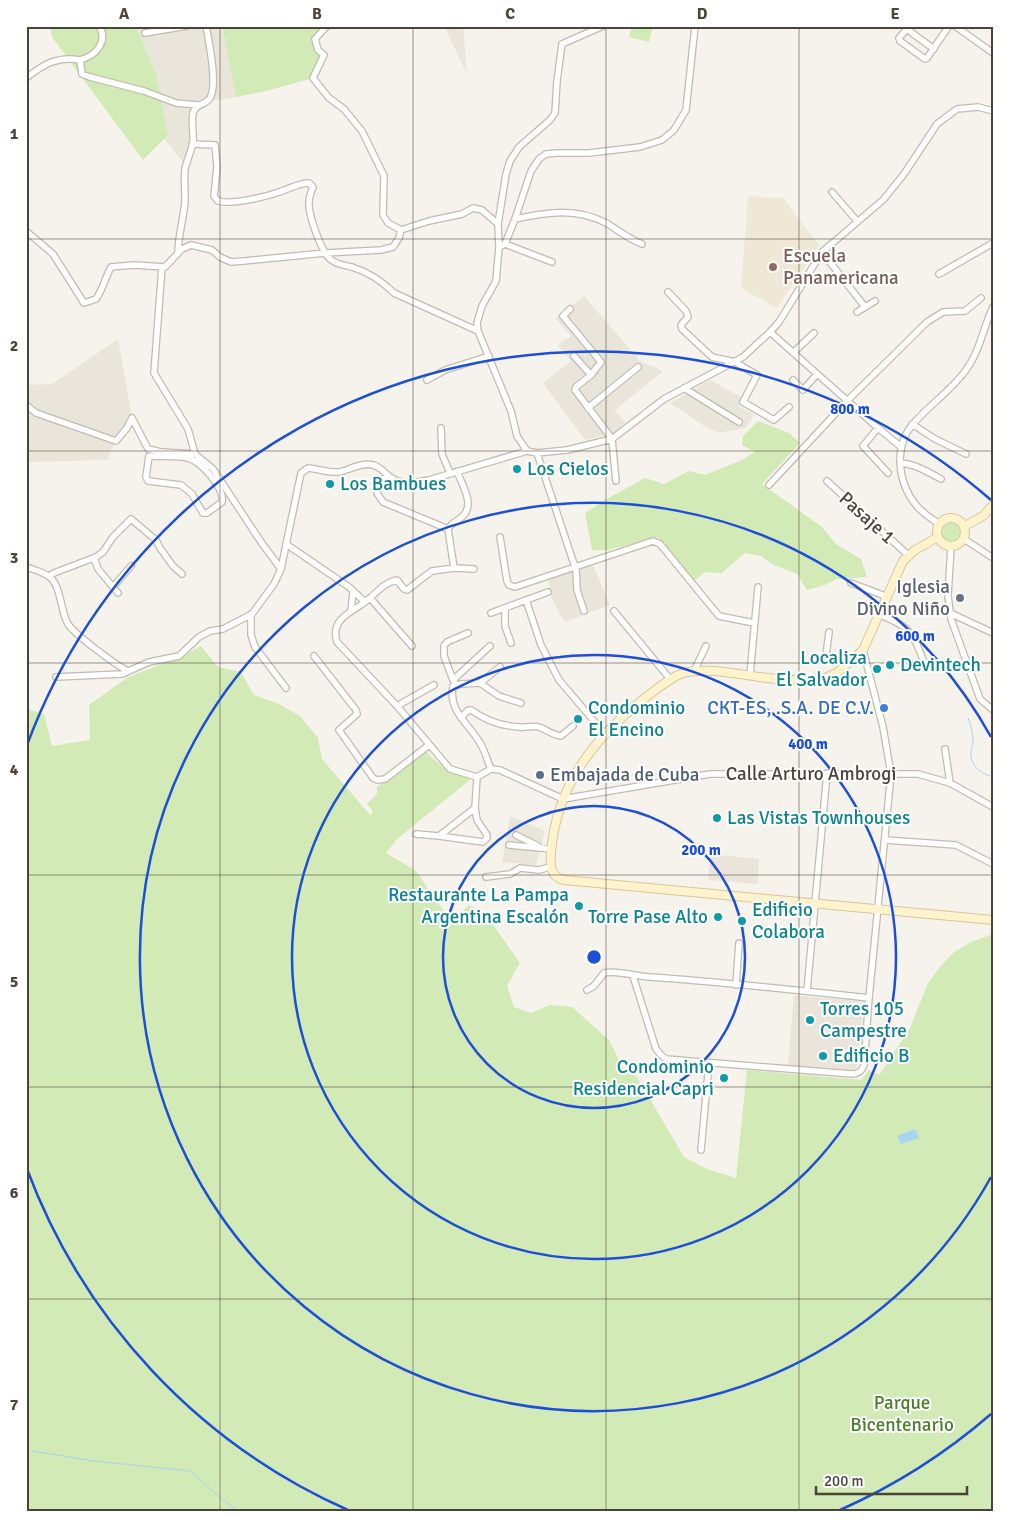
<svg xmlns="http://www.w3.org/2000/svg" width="1019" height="1538" font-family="Signika,sans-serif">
  <rect width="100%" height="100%" fill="#f6f3ec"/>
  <path fill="#eae5da" d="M136 26H222L236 97 206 102 194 111 193 140 186 166 164 139 168 134 157 77Z
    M444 26H463L467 74Z
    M584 296 640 361 663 371 615 410 625 423 615 433 585 440 543 383 571 361 558 345 571 336 555 318Z
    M118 339 132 418 110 452 108 460 26 462V385L52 384Z
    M710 380 743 398 739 407 754 414 746 428 719 433 704 426 670 403Z
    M592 563 610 605 565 622 559 613 551 596 548 576Z
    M510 816 545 831 536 865 502 862Z
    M710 854 759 859 758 884 708 880Z
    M794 995 864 1002 857 1070 853 1071 788 1065Z"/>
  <path fill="#efe8d6" d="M748 196 783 198 819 245 777 308 741 288Z"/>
  <path fill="#d2eab5" d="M50 26H136L157 77 168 135 143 160 52 37Z
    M222 26H327L316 39 318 50 324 55 313 78 266 91 236 97Z
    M632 26H653L649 42 629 37Z
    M758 421 789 433 800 443 762 484 822 527 836 544 861 559 867 577 837 579 825 585 807 590 797 574 772 564 761 556 745 553 722 573 705 572 692 583 658 537 607 550H592L585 513 612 496 645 478 664 484 689 471 705 475 742 460 755 452 742 445 743 436Z
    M939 532a12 12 0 1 1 24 0a12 12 0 1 1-24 0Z
    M201 646 218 667 241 672 254 695 279 704 300 716 318 738 322 759 370 815 373 812 367 804 377 794V787L426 751C443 769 447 772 471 779L397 839 386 853 416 871 443 910 457 916 469 905 486 915 520 963 507 986 514 1007 531 1013 550 1005 572 1007 609 1040 624 1070 637 1077 684 1157 707 1169 736 1178 747 1070 861 1080 869 1070 879 1075 910 1028 928 983 940 967 954 952 971 942 993 934V1512H26V709L44 714 52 746 90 740 89 705 128 677 183 656Z"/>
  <path fill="#a9d4f2" d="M915 1129 919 1138 901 1144 897 1136Z"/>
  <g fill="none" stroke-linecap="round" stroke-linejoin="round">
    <path stroke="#a9d4f2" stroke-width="1" d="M968 718C971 725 973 732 973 741 973 746 970 751 971 756 972 768 983 774 993 777
      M32 1451 94 1461 190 1471 223 1500 240 1512"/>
    <g stroke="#c2bbae" stroke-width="8">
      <path id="street" d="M327 26 315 39 318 50 324 55 313 78 329 98 344 109 362 131 384 176 383 215 388 223 401 230
        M955 26 993 53
        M145 33 187 26
        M934 49 908 30H906L899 38 900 41 925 59 927 58 949 26
        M80 60C95 56 109 42 99 26
        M26 78C44 64 57 56 80 60L82 74 90 77 144 91 176 103 198 105
        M192 144 215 145 217 167 214 196 218 201C231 205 265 197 279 192 289 189 299 183 309 183L313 187C311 192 309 197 309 202 308 214 321 251 330 259 337 265 344 265 352 267 368 272 382 281 394 293L478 331
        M832 192 857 221
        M515 219C548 212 577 207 608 224 619 231 629 239 642 244
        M26 231 53 254 84 303 96 299C103 289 105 278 111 267L134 265 165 267 182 249 191 245 212 250 220 257 231 262 244 261 325 253 381 250 393 247 399 238 401 230 429 221 462 214 473 208 482 210 498 224
        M505 244 552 262
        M499 247 505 244 515 219 531 171 539 159 546 154 557 153H589L640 147 662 140 674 130 686 110 695 26
        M822 252 865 307
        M178 253C178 235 184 218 185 200 185 190 184 180 185 169 187 160 191 152 193 143 194 133 191 123 193 113 196 103 205 106 210 98 218 85 209 42 206 26
        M162 267 154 373 188 429 195 454
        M939 274 993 243
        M668 292 686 311 688 317 681 325 682 329 712 357 735 362 757 375 743 402 774 420 789 407
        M570 309 563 316 601 362 591 375 576 387 575 390 612 439 616 481
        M857 312 875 301
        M770 332 878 428 900 446
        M793 353 814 333
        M574 356 591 375
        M427 380 445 370 489 356
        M793 380 803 390 817 374
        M684 388 739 422
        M26 405 36 413 116 441 127 428 132 418
        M588 408 638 367
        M132 418 148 449 161 452 195 454 213 469 261 542 281 569
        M912 424 935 439 966 454
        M441 428 442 454 450 473
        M878 428 863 446 888 473
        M527 451 517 436 511 411 478 331 477 323 482 306 496 281 499 247 498 224 506 174 510 161 519 147 550 120 555 113 557 81 562 44 603 26
        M537 453 576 570 577 590 584 611
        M149 456C161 457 176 455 188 458 201 461 225 489 222 502L207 513H203L192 494 181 485 148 481 146 477Z
        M900 463C915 464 928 472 941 479
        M390 477 379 480 377 493 383 502 448 529
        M827 481 908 555
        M769 485 848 400 927 322 943 312 965 311 981 298
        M939 524C931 518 922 513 916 505 898 483 893 447 913 424 929 405 951 391 966 370 980 351 983 328 993 307
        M500 537 507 581 509 585 515 587 653 541 660 544 719 616 754 623
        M964 539 993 558
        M286 544 349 587 365 602
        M951 546 948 596 951 619 980 699 993 710
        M94 558 98 569 118 593
        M26 567C54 576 55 577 62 606 63 611 65 619 68 624 75 635 116 665 128 671
        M454 568 448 529C452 522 458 521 463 516 475 504 462 485 457 471
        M474 569 454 568 432 571 407 590 404 589 397 580C385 582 378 591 370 598 356 611 329 617 337 642L397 706 450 769 477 777 491 769 500 770 563 799 710 774H918L950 783 993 807
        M49 576 54 573 96 557 103 552 113 537 131 519 156 540 160 548 173 566 182 574
        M851 583 888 597
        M113 587 131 566
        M370 598 412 646
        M526 600 541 645 559 680 605 734
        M505 608V626L511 643
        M351 610 353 592
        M614 611 670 679
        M491 613 548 592
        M950 613 993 633
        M251 614V635L255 647 286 688
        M880 615C911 627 912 632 924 662
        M829 632 826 656 850 662
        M314 656 356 710 357 714 339 730 373 778 377 780 385 779 429 745
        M694 671 706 646
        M750 675 758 587
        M56 677 122 674 149 662 179 656 199 637 210 631 223 629 252 614 274 584 281 569 301 473 308 468C319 469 328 473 339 472 350 470 361 462 373 465 379 466 384 472 389 476 400 486 416 482 429 480L527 451 537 453 567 450 612 439 664 399 743 357 770 332 779 322 822 252 883 200 904 174 937 124 957 109 978 107 993 111
        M453 680 444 656V646L447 642 468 633
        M455 683 453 680 490 646
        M480 683 499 696 521 703
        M397 706 434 685
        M461 718 467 711 471 710C485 720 501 726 519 727 526 728 533 725 539 727 547 730 552 735 561 736L573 726
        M945 749 950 783
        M491 769C487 760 485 751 480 743 469 723 448 712 453 686L461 684 480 683 500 667
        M475 808 439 836 483 842 487 838V835L477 820 475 808 477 777
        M416 834 439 836
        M516 835 538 846
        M885 840 956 845 993 864
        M509 845 551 849
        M486 877 510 874 520 868 539 870 550 867
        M633 976 656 1049 661 1055 666 1059 852 1074C859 1074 862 1071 864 1065L869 998 891 774 883 727 863 650
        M736 985 739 943
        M587 990 594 986 604 973C615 970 636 976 649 977 722 982 796 990 869 998
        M807 991 827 773
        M701 1150 709 1063"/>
    </g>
    <g stroke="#d6c79b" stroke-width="10">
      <path id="secondary" d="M937 532a14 14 0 1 1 28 0a14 14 0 1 1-28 0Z
        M965 526 983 516 993 505
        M938 537 915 550 903 561 863 650 838 672 823 679 809 681C792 680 775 679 759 677 737 674 705 667 683 673 669 678 657 689 645 698 594 738 556 786 551 853 550 865 550 877 564 880L993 920"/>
    </g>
    <use href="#street" stroke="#fff" stroke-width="5.5"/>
    <use href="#secondary" stroke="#fff3cd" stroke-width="8"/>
  </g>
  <path fill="none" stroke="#4b4439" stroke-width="1" stroke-opacity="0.55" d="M220 26V1512M413 26V1512M606 26V1512M799 26V1512M26 239H993M26 451H993M26 663H993M26 875H993M26 1087H993M26 1299H993"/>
  <g fill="none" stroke="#1d4ed8" stroke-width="2.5">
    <circle cx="594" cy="957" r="151"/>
    <circle cx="594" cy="957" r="302"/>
    <path d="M991 1177A454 454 0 1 1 991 737"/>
    <path d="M991 1414A605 605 0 0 1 840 1510M348 1510A605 605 0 0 1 27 1169M27 745A605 605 0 0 1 991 500"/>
  </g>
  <circle fill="#8d6e63" stroke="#fff" stroke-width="2" cx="773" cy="267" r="5"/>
  <g fill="#0f9aa8" stroke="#fff" stroke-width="2">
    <circle cx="517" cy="469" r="5"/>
    <circle cx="330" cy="484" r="5"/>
    <circle cx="890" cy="665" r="5"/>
    <circle cx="877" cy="669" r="5"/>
    <circle cx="578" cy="719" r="5"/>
    <circle cx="717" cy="818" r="5"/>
    <circle cx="579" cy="906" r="5"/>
    <circle cx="718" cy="917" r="5"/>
    <circle cx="742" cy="921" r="5"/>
    <circle cx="810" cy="1020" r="5"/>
    <circle cx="823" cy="1056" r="5"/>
    <circle cx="724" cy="1078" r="5"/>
  </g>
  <circle fill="#6b7280" stroke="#fff" stroke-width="2" cx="960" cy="598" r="5"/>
  <circle fill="#3f7fe0" stroke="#fff" stroke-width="2" cx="884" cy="708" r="5"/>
  <circle fill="#5c6f8a" stroke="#fff" stroke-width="2" cx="540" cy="775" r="5"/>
  <g text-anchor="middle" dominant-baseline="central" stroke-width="4" stroke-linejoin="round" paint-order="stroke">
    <g font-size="19" fill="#785e54" stroke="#fff" text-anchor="start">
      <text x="783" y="256">Escuela<tspan x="783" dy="22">Panamericana</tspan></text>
    </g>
    <g font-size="19" fill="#0d838f" stroke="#fff" text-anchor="start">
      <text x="527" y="469">Los Cielos</text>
      <text x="340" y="484">Los Bambues</text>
      <text x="867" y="658" text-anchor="end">Localiza<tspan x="867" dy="22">El Salvador</tspan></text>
      <text x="900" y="665">Devintech</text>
      <text x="588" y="708">Condominio<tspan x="588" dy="22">El Encino</tspan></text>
      <text x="727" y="818">Las Vistas Townhouses</text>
      <text x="569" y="895" text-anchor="end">Restaurante La Pampa<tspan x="569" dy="22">Argentina Escalón</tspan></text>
      <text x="752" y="910">Edificio<tspan x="752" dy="22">Colabora</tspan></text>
      <text x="708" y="917" text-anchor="end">Torre Pase Alto</text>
      <text x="820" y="1009">Torres 105<tspan x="820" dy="22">Campestre</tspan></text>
      <text x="833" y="1056">Edificio B</text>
      <text x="714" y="1067" text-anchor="end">Condominio<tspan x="714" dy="22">Residencial Capri</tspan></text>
    </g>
    <g font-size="19" fill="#4b4439" stroke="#fff">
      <text transform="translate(867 518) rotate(42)">Pasaje 1</text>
      <text x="811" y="774">Calle Arturo Ambrogi</text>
    </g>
    <g font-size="19" fill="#5b616d" stroke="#fff" text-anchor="end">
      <text x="950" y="587">Iglesia<tspan x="950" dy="22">Divino Niño</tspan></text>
    </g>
    <g font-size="19" fill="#366cbe" stroke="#fff" text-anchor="end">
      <text x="874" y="708">CKT-ES, .S.A. DE C.V.</text>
    </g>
    <g font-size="19" fill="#4e5e75" stroke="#fff" text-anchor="start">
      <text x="550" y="775">Embajada de Cuba</text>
    </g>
    <g font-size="19" fill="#4a7f2a" stroke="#fff">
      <text x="902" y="1403">Parque<tspan x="902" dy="22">Bicentenario</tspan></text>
    </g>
  </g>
  <circle cx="594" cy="957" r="8" fill="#1d4ed8" stroke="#fff" stroke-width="2.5"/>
  <g font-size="15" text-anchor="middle" font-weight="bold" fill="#1d4ed8" stroke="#fff" stroke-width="4" stroke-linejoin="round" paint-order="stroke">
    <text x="850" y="414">800 m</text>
    <text x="915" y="641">600 m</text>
    <text x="808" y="749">400 m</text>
    <text x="701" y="855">200 m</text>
  </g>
  <rect width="1019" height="1538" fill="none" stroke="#ffffff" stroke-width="55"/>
  <path d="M816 1486v8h151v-8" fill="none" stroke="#4b4439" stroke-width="2.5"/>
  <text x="824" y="1486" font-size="15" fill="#4b4439" stroke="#ffffff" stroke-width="4" paint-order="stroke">200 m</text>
  <rect x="28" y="28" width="964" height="1482" fill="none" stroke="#4b4439" stroke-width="2"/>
  <g font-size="16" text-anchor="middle" font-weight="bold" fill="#4b4439">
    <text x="124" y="19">A</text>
    <text x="317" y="19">B</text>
    <text x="510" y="19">C</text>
    <text x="702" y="19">D</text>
    <text x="895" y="19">E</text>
    <text x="14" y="139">1</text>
    <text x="14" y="351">2</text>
    <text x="14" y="563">3</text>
    <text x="14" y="775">4</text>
    <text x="14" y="987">5</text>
    <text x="14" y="1198">6</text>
    <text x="14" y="1410">7</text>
  </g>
</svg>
